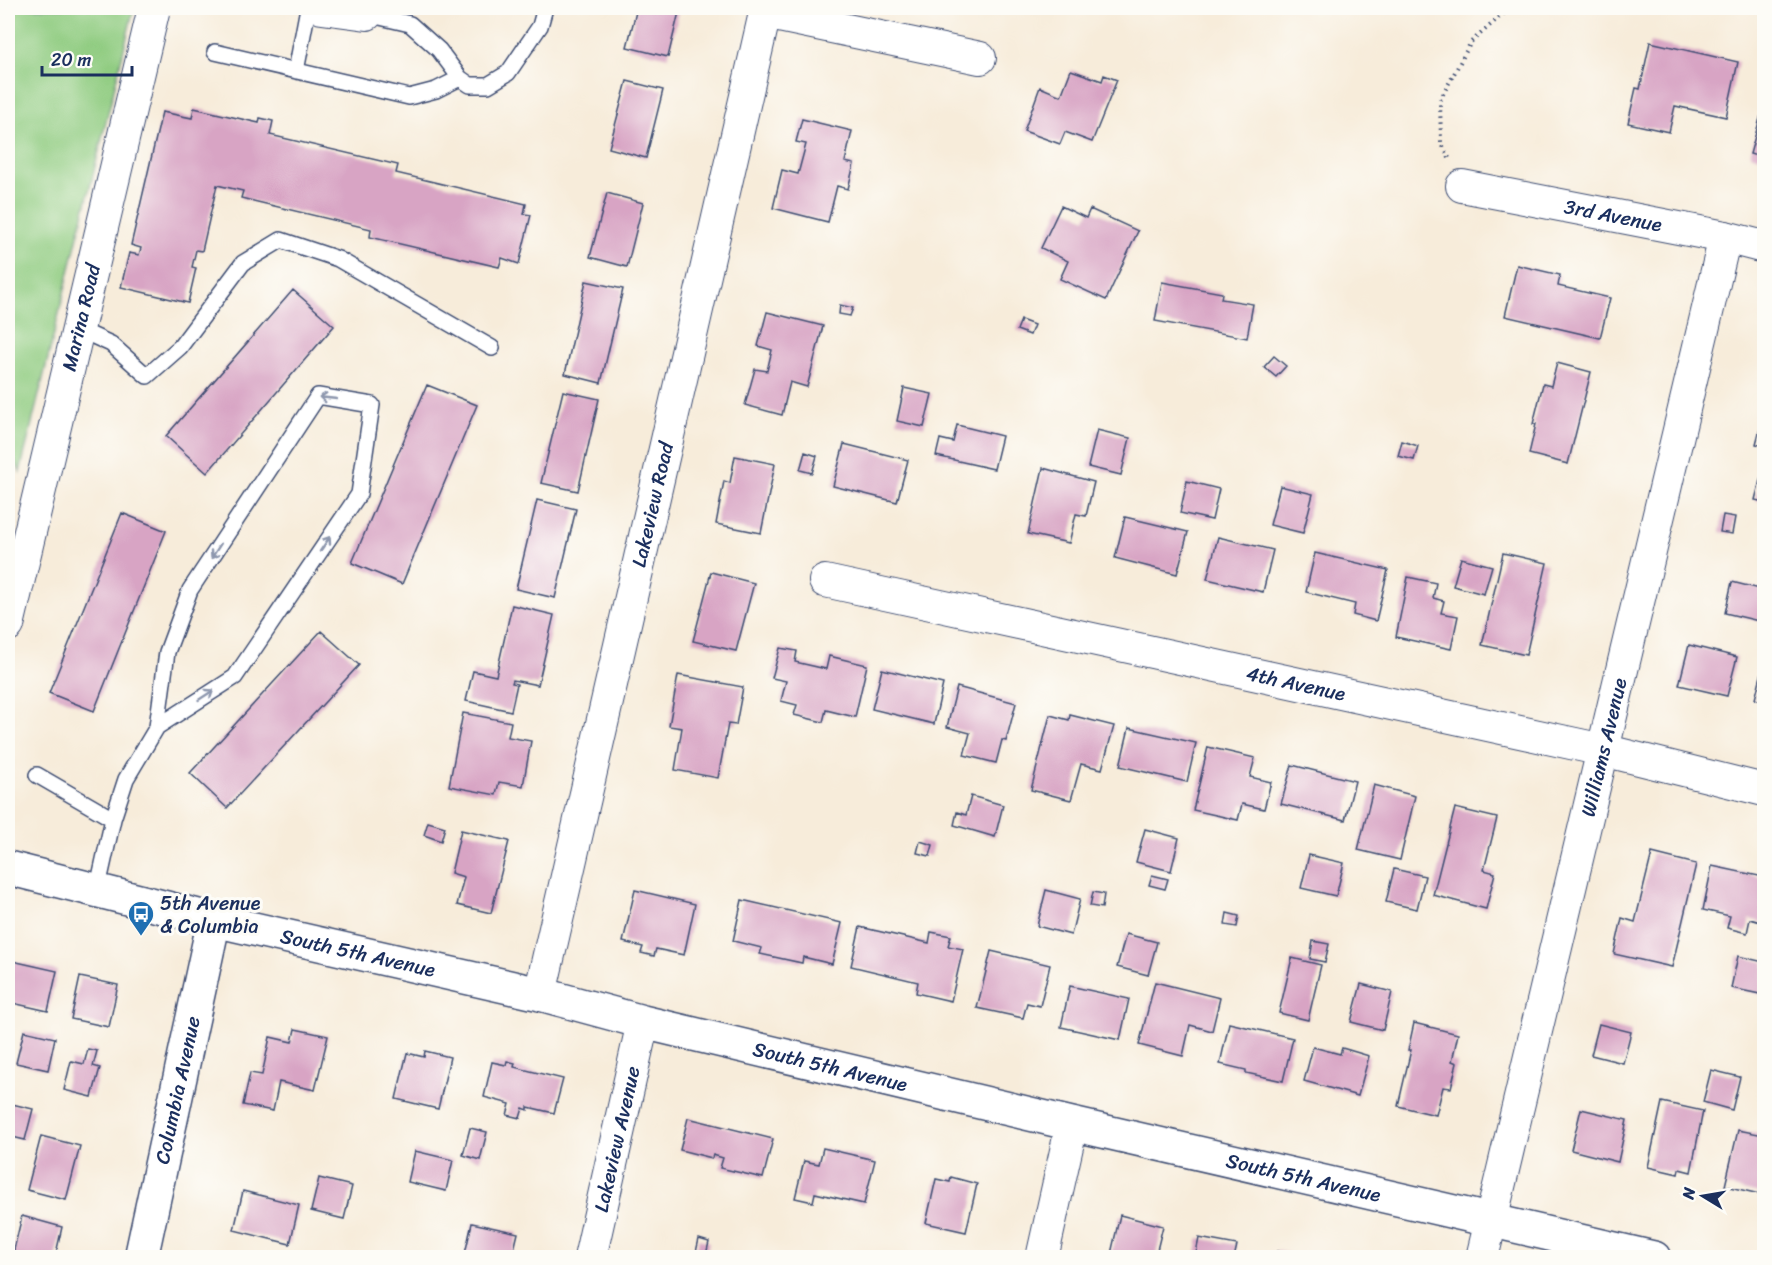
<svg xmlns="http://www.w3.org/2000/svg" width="1772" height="1265" font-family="Sriracha,sans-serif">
  <rect width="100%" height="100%" fill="#fdfcf7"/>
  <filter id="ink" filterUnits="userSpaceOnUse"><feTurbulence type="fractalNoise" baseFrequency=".0167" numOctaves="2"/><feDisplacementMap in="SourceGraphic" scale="12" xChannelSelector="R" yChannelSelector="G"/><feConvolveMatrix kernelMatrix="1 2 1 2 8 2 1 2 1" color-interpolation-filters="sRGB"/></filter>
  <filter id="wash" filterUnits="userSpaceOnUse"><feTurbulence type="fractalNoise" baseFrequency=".008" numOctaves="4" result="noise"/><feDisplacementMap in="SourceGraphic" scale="24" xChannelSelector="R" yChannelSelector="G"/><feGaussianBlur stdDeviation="1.35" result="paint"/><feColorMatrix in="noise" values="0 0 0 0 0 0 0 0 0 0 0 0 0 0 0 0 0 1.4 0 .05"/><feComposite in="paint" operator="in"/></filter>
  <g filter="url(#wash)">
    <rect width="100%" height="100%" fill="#f7ecda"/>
    <path fill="#90cc81" stroke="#567e70" stroke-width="1.5" d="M8 8H134L20 472 8 446Z"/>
    <g id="blocks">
      <path fill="#d8a4c4" d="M637 8H680L668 57 627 47Z
        M1650 42 1738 62 1726 117 1675 106 1669 132 1628 123 1636 88 1640 89Z
        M1071 70 1102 81 1104 75 1117 80 1092 142 1065 132 1060 144 1024 131 1040 87 1061 96Z
        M627 81 663 90 646 158 609 148Z
        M1764 104V158L1750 154Z
        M194 108 259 123 260 118 273 121 270 135 398 165 396 173 526 204 524 214 531 215 519 264 502 258 499 267 370 237 371 229 241 198 243 191 217 185 202 251 196 250 192 267 196 268 188 303 121 287 129 253 139 255 141 248 131 245 162 112 192 118Z
        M802 119 852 131 845 162 854 164 848 189 837 186 828 222 773 208 782 170 798 174 806 144 796 142Z
        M607 193 643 203 627 267 590 257Z
        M1061 206 1086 218 1090 209 1138 231 1106 300 1060 279 1068 261 1041 248Z
        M1517 265 1560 275 1558 286 1610 298 1600 338 1505 316Z
        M586 281 623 289 601 383 565 374Z
        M1162 282 1222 293 1221 299 1253 304 1247 338 1155 321Z
        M293 290 334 326 207 473 166 436Z
        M840 305 853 308 850 316 839 314Z
        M767 312 823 326 807 387 790 382 782 415 745 405 755 369 767 371 772 350 758 346Z
        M1021 320 1034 325 1030 335 1017 330Z
        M1274 356 1286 366 1276 377 1264 367Z
        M1557 363 1591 372 1568 464 1529 454 1536 424H1533L1543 384 1551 386Z
        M427 385 477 405 402 584 352 563Z
        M904 388 932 394 924 427 897 421Z
        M563 391 599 399 578 491 541 483Z
        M1764 413V446L1756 444Z
        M957 425 1002 436 994 469 936 456 940 439 953 442Z
        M1097 430 1130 438 1121 475 1088 467Z
        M1402 441 1418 446 1414 460 1398 456Z
        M844 444 908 460 897 502 833 486Z
        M805 452 817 456 812 473 800 470Z
        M735 456 775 464 761 533 716 524 724 481 730 483Z
        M1764 464V502L1755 500Z
        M1043 468 1094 482 1086 516 1076 514 1069 543 1028 534Z
        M1187 481 1219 489 1212 520 1180 513Z
        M1280 486 1313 494 1303 533 1270 525Z
        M537 500 576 509 555 598 516 589Z
        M122 513 166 531 94 711 49 693Z
        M1723 515 1735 517 1732 534 1720 532Z
        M1125 517 1188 532 1177 574 1115 558Z
        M1218 537 1273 550 1263 592 1207 579Z
        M1315 553 1388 570 1376 621 1353 615 1355 604 1306 592Z
        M1503 553 1547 563 1526 655 1482 645Z
        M1461 558 1492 566 1484 594 1453 586Z
        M711 572 754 583 736 651 693 641Z
        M1408 577 1436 583 1433 598 1444 601 1441 613 1458 616 1451 649 1396 637Z
        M1732 582 1764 590 1759 621 1725 613Z
        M512 605 554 615 538 685 513 680 512 683 517 684 511 711 466 701 473 671 496 676Z
        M321 631 359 665 227 808 190 773Z
        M1689 645 1737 657 1727 696 1679 685Z
        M780 648 797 651 795 662 826 669 829 656 867 665 855 717 826 710 823 722 794 715 797 705 781 701 786 681 772 678Z
        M1764 664V702L1755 699Z
        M882 669 943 684 934 724 872 709Z
        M678 675 743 687 736 725 728 724 718 778 675 770 682 728 669 726Z
        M957 687 1016 703 1006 741 1002 740 996 763 964 755 970 733 947 727Z
        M463 713 511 722 508 737 531 741 523 786 499 782 496 795 449 786Z
        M1050 715 1069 720 1070 715 1114 726 1102 769 1081 764 1071 800 1031 790Z
        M1129 728 1196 743 1187 782 1120 766Z
        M1208 747 1255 758 1250 777 1271 782 1264 809 1242 804 1238 820 1193 810Z
        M1292 765 1355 781 1345 820 1281 804Z
        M1374 785 1415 796 1400 860 1358 850Z
        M971 796 1003 805 995 837 954 825 957 812 966 815Z
        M1455 808 1497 818 1484 870 1495 873 1486 909 1433 895Z
        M428 822 445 827 441 841 424 835Z
        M1145 829 1179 838 1171 871 1136 862Z
        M461 830 509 841 491 913 457 905 464 877 451 873Z
        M920 841 933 845 930 856 917 853Z
        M1652 853 1696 864 1672 967 1614 954 1622 918 1635 922Z
        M1309 855 1344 863 1336 896 1301 888Z
        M1712 866 1764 877V923L1750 919 1747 933 1727 928 1730 916 1703 910Z
        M1394 869 1425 876 1417 909 1386 902Z
        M1152 875 1168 879 1165 889 1149 885Z
        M635 890 695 904 684 955 656 949 654 956 641 953 643 947 623 942Z
        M1046 890 1080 899 1071 935 1037 926Z
        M1093 892 1104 894 1102 908 1090 906Z
        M742 900 842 923 832 964 803 957 802 963 760 954 762 948 733 941Z
        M1227 913 1239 916 1237 927 1225 925Z
        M860 927 929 943 931 932 951 936 948 946 963 949 951 1001 916 993 918 982 851 966Z
        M1126 934 1157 942 1148 975 1117 967Z
        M1313 941 1329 944 1325 962 1310 959Z
        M991 951 1050 965 1040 1006 1027 1003 1023 1018 977 1008Z
        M1738 956 1764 962V973L1760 994 1731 988Z
        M1292 958 1321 965 1308 1020 1279 1013Z
        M8 960 57 971 48 1011 8 1002Z
        M80 977 118 985 109 1027 71 1019Z
        M1155 982 1220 998 1212 1031 1190 1025 1183 1056 1139 1045Z
        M1361 984 1392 992 1383 1030 1351 1022Z
        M1070 986 1129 999 1120 1040 1061 1027Z
        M1229 1023 1293 1038 1283 1081 1246 1073V1070L1220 1064Z
        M1414 1023 1458 1034 1452 1061 1457 1063 1451 1088 1443 1087 1436 1115 1398 1106 1411 1050H1408Z
        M1599 1024 1631 1032 1623 1063 1591 1055Z
        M295 1029 328 1036 315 1090 279 1082 273 1111 243 1105 250 1073 262 1075 270 1037 292 1042Z
        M24 1031 55 1038 48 1070 16 1063Z
        M1313 1047 1340 1054 1342 1048 1369 1056 1358 1096 1304 1081Z
        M88 1049 97 1051 93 1066 100 1068 92 1097 64 1090 71 1061 84 1064Z
        M425 1051 450 1057 438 1109 396 1099 407 1053 424 1057Z
        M507 1061 515 1063 514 1067 563 1079 554 1113 528 1107V1110L523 1108 520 1118 507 1115 510 1104 484 1097 492 1062 506 1065Z
        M1711 1070 1740 1077 1732 1110 1703 1102Z
        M1662 1102 1703 1111 1691 1172 1679 1169 1678 1174 1648 1167Z
        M8 1103 33 1109 25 1140 8 1136Z
        M1581 1109 1627 1120 1618 1162 1571 1150Z
        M688 1118 773 1139 763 1178 720 1168 723 1158 713 1155 712 1158 680 1150Z
        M470 1128 487 1132 480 1160 463 1155Z
        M1738 1130 1764 1135V1195L1725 1186Z
        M41 1136 80 1146 66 1200 27 1190Z
        M823 1148 875 1160 864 1204 815 1193 813 1202 795 1198 804 1161 819 1164Z
        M415 1151 453 1160 446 1191 408 1182Z
        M951 1177 977 1184 966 1232 926 1223 936 1179 950 1182Z
        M319 1178 352 1186 344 1219 311 1211Z
        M243 1191 299 1205 290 1244 234 1230Z
        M1120 1215 1163 1226 1155 1258H1110Z
        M22 1216 62 1227 55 1258H12Z
        M472 1223 518 1233 512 1258H464Z
        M1199 1238 1237 1245 1234 1258H1195Z
        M699 1239 709 1242 706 1255 696 1252Z
        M1277 1251 1303 1256V1258H1276Z
        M930 1252 948 1257V1258H929Z"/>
    </g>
  </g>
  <g filter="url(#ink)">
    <use href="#blocks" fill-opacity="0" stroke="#3c4b71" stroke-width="1.5"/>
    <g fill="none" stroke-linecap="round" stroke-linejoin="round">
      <g stroke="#3c4b71" stroke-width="18">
        <path id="service" d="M367 14 410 24 439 50 460 78 470 85H488L508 73 540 26 545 8
          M215 52 409 97 436 90 460 78
          M296 71 308 8
          M78 329 111 344 147 376 180 347 243 263 281 240 338 259 492 348
          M37 775 113 819
          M97 891 113 819 126 779 157 727 167 652 190 590 318 396 372 405 359 494 235 677 157 727"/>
      </g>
      <g stroke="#3c4b71" stroke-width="34">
        <g id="minor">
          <path d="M322 8 367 14"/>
          <path id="s1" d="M1462 186 1725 237 1764 247"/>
          <path id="s2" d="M825 581 1603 750 1764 790"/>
          <path id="s3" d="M8 625 154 8"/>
          <path id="s4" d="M540 994 765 13 980 58"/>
          <path id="s5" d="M590 1258 643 1022"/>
          <path d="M1042 1258 1072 1124"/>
          <path id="s6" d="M1482 1258 1725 237"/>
        </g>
      </g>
      <g stroke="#3c4b71" stroke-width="36">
        <g id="tertiary">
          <path id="s7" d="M8 868 214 920 540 994 643 1022 1072 1124 1654 1258"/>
          <path id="s8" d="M141 1258 214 920"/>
        </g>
      </g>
      <path stroke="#3c4b71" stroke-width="4" stroke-dasharray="1.5 4.5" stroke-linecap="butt" d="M1449 158 1441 142 1440 100 1471 42 1510 8"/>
      <use href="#service" stroke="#fff" stroke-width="15"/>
      <use href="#minor" stroke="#fff" stroke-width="32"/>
      <use href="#tertiary" stroke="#fff" stroke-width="33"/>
    </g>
    <defs><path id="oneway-shaft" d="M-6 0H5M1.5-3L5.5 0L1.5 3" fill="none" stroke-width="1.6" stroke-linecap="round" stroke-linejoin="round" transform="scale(1.5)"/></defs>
    <g stroke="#8d97ae">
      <use href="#oneway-shaft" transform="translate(328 398) rotate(-174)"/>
      <use href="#oneway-shaft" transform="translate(325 544) rotate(-56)"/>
      <use href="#oneway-shaft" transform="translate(216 551) rotate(123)"/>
      <use href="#oneway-shaft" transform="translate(206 695) rotate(-33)"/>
    </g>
  </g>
  <defs>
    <g id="bus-pin" transform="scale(1.35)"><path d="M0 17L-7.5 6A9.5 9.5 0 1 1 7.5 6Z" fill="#1f6fb2" stroke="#fdfcf7"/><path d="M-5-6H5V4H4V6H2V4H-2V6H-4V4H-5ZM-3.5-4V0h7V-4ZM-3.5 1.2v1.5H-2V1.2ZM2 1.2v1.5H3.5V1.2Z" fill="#fff"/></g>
  </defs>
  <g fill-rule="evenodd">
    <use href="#bus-pin" x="141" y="914"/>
  </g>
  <g text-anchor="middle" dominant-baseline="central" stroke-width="6" stroke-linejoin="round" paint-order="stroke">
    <g font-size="20" fill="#1b2f5e" stroke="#fdfcf7">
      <text stroke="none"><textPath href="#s1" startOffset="154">3rd Avenue</textPath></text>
      <text stroke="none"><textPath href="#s3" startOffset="316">Marina Road</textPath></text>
      <text stroke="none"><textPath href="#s4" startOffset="502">Lakeview Road</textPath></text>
      <text stroke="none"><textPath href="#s2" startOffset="482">4th Avenue</textPath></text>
      <text stroke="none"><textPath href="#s6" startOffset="525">Williams Avenue</textPath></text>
      <text stroke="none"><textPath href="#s7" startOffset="360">South 5th Avenue</textPath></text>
      <text stroke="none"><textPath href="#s7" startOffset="846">South 5th Avenue</textPath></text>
      <text stroke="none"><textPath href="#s8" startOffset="172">Columbia Avenue</textPath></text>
      <text stroke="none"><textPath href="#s5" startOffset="122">Lakeview Avenue</textPath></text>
      <text stroke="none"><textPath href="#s7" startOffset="1332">South 5th Avenue</textPath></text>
    </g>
    <g font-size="20" fill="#1b2f5e" stroke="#fdfcf7" text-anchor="start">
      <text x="160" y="903">5th Avenue<tspan x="160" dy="23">&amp; Columbia</tspan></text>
    </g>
  </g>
  <rect width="1772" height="1265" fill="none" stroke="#fdfcf7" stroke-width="30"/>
  <g transform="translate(1703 1196) rotate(281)" stroke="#fdfcf7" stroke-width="4.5" paint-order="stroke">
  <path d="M0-4.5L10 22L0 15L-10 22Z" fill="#1b2f5e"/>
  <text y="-9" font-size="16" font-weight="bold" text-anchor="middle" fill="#1b2f5e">N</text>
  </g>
  <path d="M42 66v9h90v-9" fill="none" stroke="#1b2f5e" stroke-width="3"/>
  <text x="51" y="66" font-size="18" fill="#1b2f5e" stroke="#fdfcf7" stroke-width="4.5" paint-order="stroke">20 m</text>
</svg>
